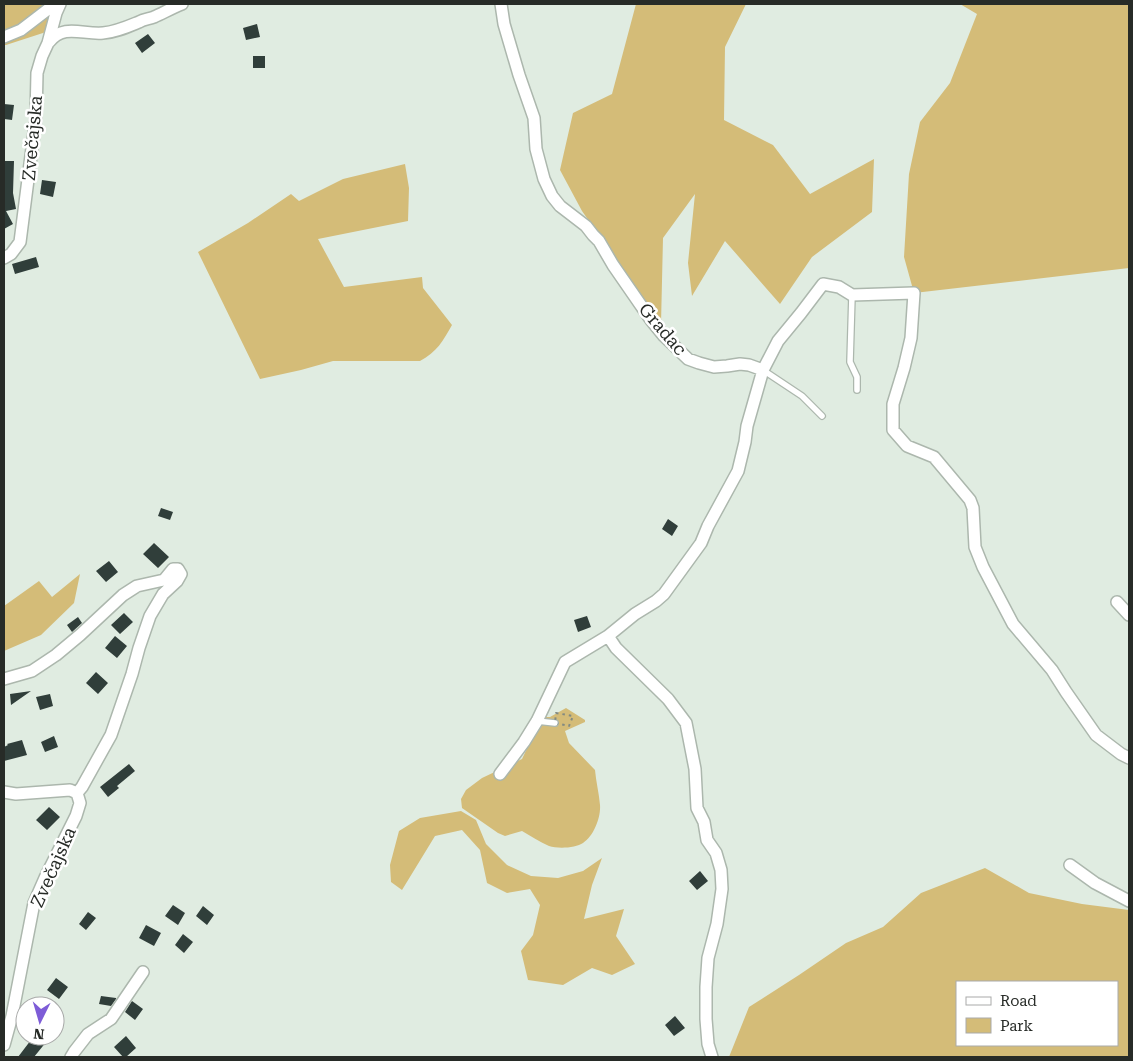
<svg xmlns="http://www.w3.org/2000/svg" width="1133" height="1061" font-family="'Roboto Serif',serif">
  <rect width="100%" height="100%" fill="#e0ece1"/>
  <path fill="#d4bc78" fill-rule="evenodd" d="M4 4H62L46 32 6 45H4Z
    M636 4H746L725 47 724 120 773 145 810 194 874 159 872 212 812 257 780 304 725 241 692 296 688 263 695 194 663 238 661 324 582 211 560 170 573 113 612 94Z
    M960 4H1129V268L914 293 904 257 909 174 920 122 950 83 977 14Z
    M405 164 409 188 408 221 318 239 344 287 422 277 423 288 452 325C443 341 437 352 420 361H333L301 370 260 379 198 252 248 223 291 194 299 201 343 179Z
    M80 574 74 603 41 635 4 651V606L39 581 52 597Z
    M566 708 585 720V722L565 731 569 743 595 770C596 782 599 793 600 805 601 817 594 836 583 843 576 848 558 849 549 846 540 842 531 836 522 831L505 836 498 833 462 808 461 799 466 790 482 778 522 759 542 717H550Z
    M461 811 476 820 486 844 507 865 531 876 558 878 583 871 602 858 592 885 584 919 624 909 616 936 635 964 612 975 592 968 563 985 528 980 521 951 533 935 540 905 530 889 507 893 487 883 480 850 462 830 435 836 402 890 391 882 390 865 399 831 420 818Z
    M985 868 1029 893 1082 904 1129 910V1057H729L749 1007 799 975 846 943 883 927 921 893ZM957 982H1117V1045H957Z"/>
  <path fill="#303e3a" d="M257 24 260 37 246 40 243 28Z
    M148 34 155 43 142 53 135 43Z
    M253 56H265V68H253Z
    M4 104 14 105 12 120 4 119Z
    M4 161H14L13 193 16 209 6 211 13 224 4 229Z
    M42 180 56 182 53 197 40 194Z
    M36 257 39 267 15 274 12 264Z
    M161 508 173 512 170 520 158 516Z
    M668 519 678 526 672 536 662 529Z
    M154 543 169 557 158 568 143 554Z
    M109 561 118 572 106 582 96 571Z
    M124 613 133 622 120 634 111 625Z
    M587 616 591 627 578 632 574 620Z
    M78 617 82 623 72 632 67 625Z
    M115 636 127 646 117 658 105 648Z
    M96 672 108 683 98 694 86 683Z
    M31 691 11 705 10 694Z
    M50 694 53 706 40 710 36 697Z
    M54 736 58 747 45 752 41 742Z
    M22 740 27 755 4 761V747L8 745 7 744Z
    M129 764 135 771 117 786 119 788 108 797 100 787Z
    M49 807 60 817 47 830 36 820Z
    M700 871 708 881 697 890 689 881Z
    M173 905 185 913 178 925 165 916Z
    M203 906 214 915 207 925 196 916Z
    M88 912 96 918 86 930 79 924Z
    M146 925 161 933 154 946 139 938Z
    M183 934 193 942 184 953 175 945Z
    M56 978 68 987 59 999 47 990Z
    M101 996 116 998V999L111 1006 99 1004Z
    M132 1001 143 1009 135 1020 125 1012Z
    M675 1016 685 1028 674 1036 665 1025Z
    M34 1036H51L34 1057H18Z
    M126 1036 136 1048 126 1057H123L114 1047Z"/>
  <g fill="none" stroke-linecap="round" stroke-linejoin="round">
    <g stroke="#acb7ad" stroke-width="8">
      <path id="service" d="M852 295 850 362 857 377V390
        M763 370 802 396 822 416
        M537 721 555 723"/>
    </g>
    <g stroke="#acb7ad" stroke-width="14">
      <path id="minor" d="M501 4 504 24 519 75 534 118 536 149 544 179 552 196 560 206 586 226 593 235 599 241 613 265 651 320 664 336 688 359 699 363 714 367 727 366 740 364 749 365 763 370 747 426 745 442 738 471 708 526 701 543 664 594 656 601 635 614 608 636
        M4 37 21 30 51 7 58 8
        M49 42C64 23 83 35 103 33 116 32 127 27 139 22 144 19 149 19 154 17 163 13 172 8 182 4
        M4 258 11 254 20 242 36 117 37 73 42 56 48 43 56 13 60 4
        M763 370 778 341 801 313 823 284 839 287 852 295 914 293 911 338 904 368 893 404V430L907 446 934 457 970 500 973 508 975 547 983 567 1013 624 1052 670 1066 692 1096 735 1121 754 1129 758
        M1117 602 1129 615
        M4 679 32 671 56 655 80 635 123 595 137 586 164 580 173 569H178L181 574 177 581 163 594 150 616 139 648 132 674 111 735 82 787 77 793
        M500 774 524 742 537 721 565 662 608 636 616 648 668 699 686 723 695 769 697 808 704 822 707 840 716 853 721 870 722 889 717 924 708 958 706 987V1019L708 1044 712 1057
        M4 792 16 794 70 790 77 793 80 803 76 816 45 878 34 903 12 1016 4 1045
        M1070 865 1095 883 1129 901
        M71 1057 74 1052 88 1034 111 1019 143 972"/>
    </g>
    <path stroke="#828a82" stroke-width="2" stroke-dasharray="2.5 4" stroke-linecap="butt" d="M556 713 573 716 569 726 555 723Z"/>
    <use href="#service" stroke="#fff" stroke-width="5.5"/>
    <use href="#minor" stroke="#fff" stroke-width="11"/>
  </g>
  <g text-anchor="middle" dominant-baseline="central" stroke-width="5" stroke-linejoin="round" paint-order="stroke">
    <g font-size="18" fill="#272b27" stroke="#fff">
      <text transform="translate(32 138) rotate(-85)">Zvečajska</text>
      <text transform="translate(663 329) rotate(49)">Gradac</text>
      <text transform="translate(53 867) rotate(-66)">Zvečajska</text>
    </g>
  </g>
  <rect width="1133" height="1061" fill="none" stroke="#272b27" stroke-width="10"/>
  <rect x="956" y="981" width="162" height="65" fill="#ffffff" stroke="#a9aaa9"/>
  <rect x="966" y="997" width="25" height="8" fill="#ffffff" stroke="#a9aaa9"/>
  <text x="1000" y="1006" font-size="15" fill="#272b27">Road</text>
  <rect x="966" y="1018" width="25" height="15" fill="#d4bc78" stroke="#a9aaa9"/>
  <text x="1000" y="1031" font-size="15" fill="#272b27">Park</text>
  <g transform="translate(40 1021) rotate(185)"><circle r="24" fill="#ffffff" stroke="#a9aaa9"/>
  <path d="M0-4L9 19L0 12L-9 19Z" fill="#7d5cd7"/>
  <text y="-8" font-size="14" font-weight="bold" text-anchor="middle" fill="#272b27">N</text>
  </g>
</svg>
